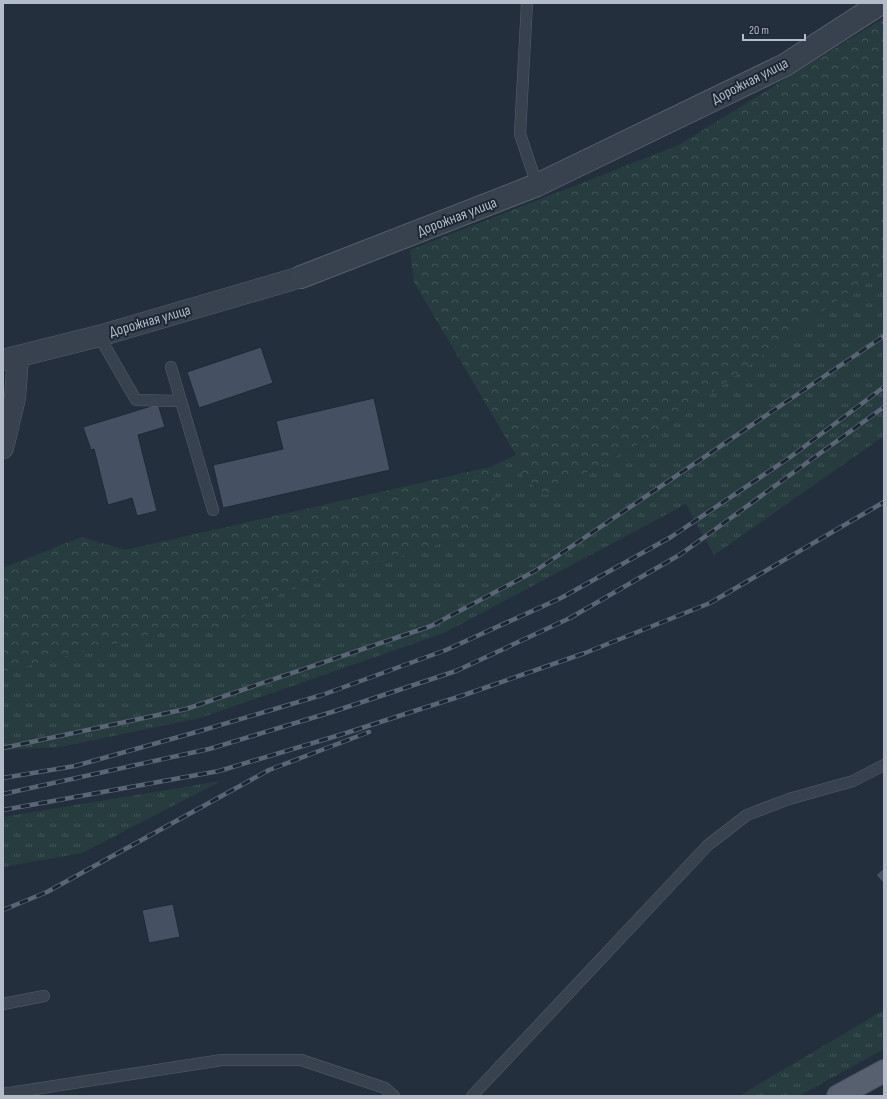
<svg xmlns="http://www.w3.org/2000/svg" width="887" height="1099" font-family="'Sofia Sans Condensed',sans-serif">
  <defs>
    <pattern id="grass-tufts" width="24" height="20" patternUnits="userSpaceOnUse"><rect width="24" height="20" fill="#263c3f"/><path d="M3 7l-1-3M5 7V3M7 7l1-3M15 17l-1-3M17 17v-4M19 17l1-3" fill="none" stroke="#435659"/></pattern>
    <pattern id="forest-crowns" width="20" height="18" patternUnits="userSpaceOnUse"><rect width="20" height="18" fill="#263c3f"/><path d="M2 6a3 3 0 1 1 6 0M12 15a3 3 0 1 1 6 0" fill="none" stroke="#435659"/></pattern>
  </defs>
  <rect width="100%" height="100%" fill="#242f3e"/>
  <path fill="url(#grass-tufts)" d="M884 266V436L714 555 686 504 444 633 200 718 60 747 3 750V672L171 629 223 631 272 596 462 537 496 507 490 467 516 455 524 479 546 495 654 435Z
    M221 781 82 853 3 867V817Z
    M884 1010V1049L799 1096H739Z"/>
  <path fill="url(#forest-crowns)" d="M884 18V266L654 435 546 495 524 479 516 455 414 282 410 250 679 145Z
    M490 467 496 507 462 537 272 596 223 631 171 629 3 672V568L82 537 125 550Z"/>
  <path fill="#455162" stroke="#1f2835" d="M261 347 273 383 199 408 187 372Z
    M374 398 390 470 223 508 213 465 283 449 276 421Z
    M158 404 165 427 138 435 157 511 137 516 132 498 108 505 94 449 91 450 83 427Z
    M884 868V884L876 875Z
    M173 904 180 937 149 943 142 910Z"/>
  <g fill="none" stroke-linecap="round" stroke-linejoin="round">
    <g stroke="#565f6c" stroke-width="12">
      <path id="service" d="M527 3 520 134 537 185
        M99 336 136 400 181 401
        M171 367 213 510
        M3 1004 44 996
        M3 1094 222 1060H301L385 1088 394 1096
        M472 1096 708 845 747 815 789 799 853 781 884 765"/>
    </g>
    <g stroke="#565f6c" stroke-width="22">
      <path id="minor" d="M3 360 99 336 301 277
        M3 448 15 398 18 357"/>
    </g>
    <g stroke="#565f6c" stroke-width="24">
      <path id="tertiary" d="M301 277 537 185 785 65 881 3"/>
    </g>
    <g stroke="#414a57" stroke-width="24">
      <path id="primary" d="M838 1096 884 1071"/>
    </g>
    <use href="#service" stroke="#38414e" stroke-width="11"/>
    <use href="#minor" stroke="#38414e" stroke-width="21"/>
    <use href="#tertiary" stroke="#38414e" stroke-width="22"/>
    <use href="#primary" stroke="#56606e" stroke-width="22"/>
    <g stroke="#5a6575" stroke-width="4.5">
      <path id="rail" d="M3 748 186 709 431 626 535 571 884 336
        M3 778 75 766 200 731 322 695 446 650 561 598 671 537 789 458 884 387
        M3 794 209 749 332 712 456 671 570 618 681 554 884 407
        M3 810 219 771 343 734 464 695 585 653 710 603 884 502
        M3 910 47 892 269 770 369 732"/>
    </g>
    <use href="#rail" stroke="#1d2633" stroke-width="3" stroke-dasharray="9" stroke-linecap="butt"/>
  </g>
  <g text-anchor="middle" dominant-baseline="central" stroke-width="4" stroke-linejoin="round" paint-order="stroke">
    <g font-size="15" fill="#b4bcc9" stroke="#1d2633">
      <text transform="translate(750 81) rotate(-27)">Дорожная улица</text>
      <text transform="translate(457 217) rotate(-21)">Дорожная улица</text>
      <text transform="translate(150 321) rotate(-16)">Дорожная улица</text>
    </g>
  </g>
  <rect width="887" height="1099" fill="none" stroke="#b4bcc9" stroke-width="8"/>
  <path d="M743 34v6h62v-6" fill="none" stroke="#b4bcc9" stroke-width="2"/>
  <text x="749" y="34" font-size="12" fill="#b4bcc9" stroke="#1d2633" stroke-width="3" paint-order="stroke">20 m</text>
</svg>
